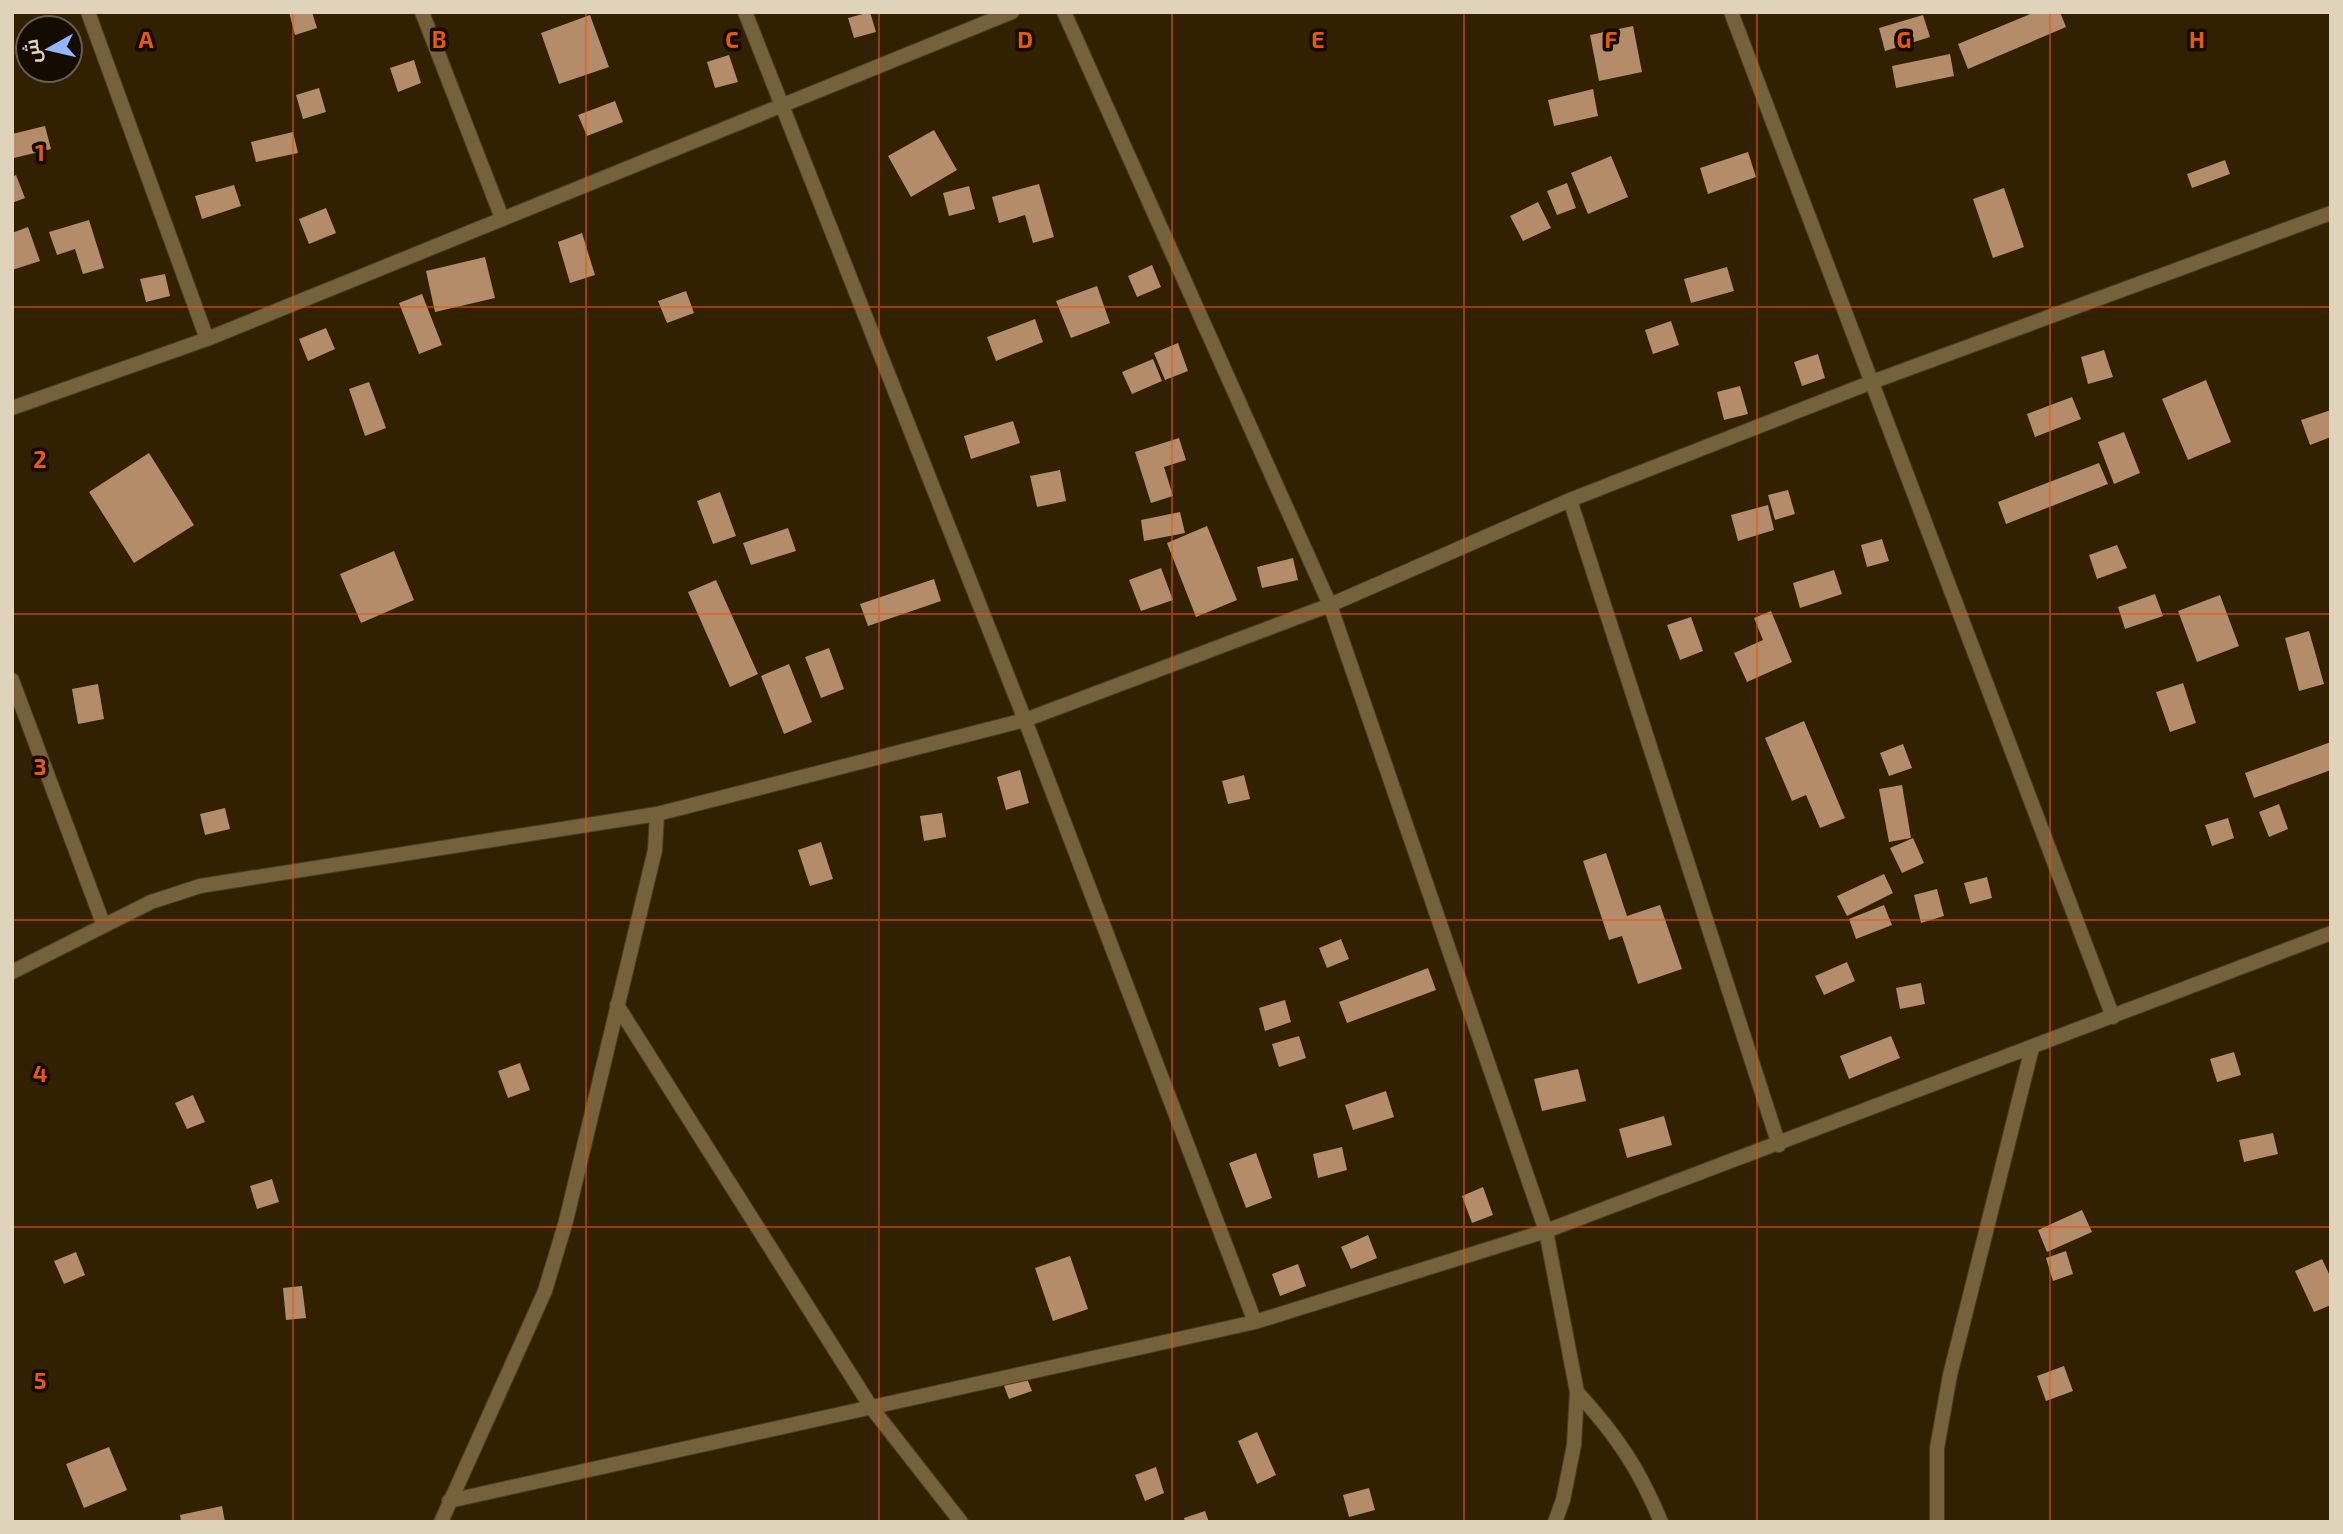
<svg xmlns="http://www.w3.org/2000/svg" width="2343" height="1534" font-family="'Exo 2',Cairo,sans-serif">
  <rect width="100%" height="100%" fill="#312100"/>
  <path fill="#b48c6a" d="M289 12H312L317 28 295 35Z
    M870 12 876 32 854 38 848 18Z
    M2035 12H2060L2066 27 1968 69 1958 44Z
    M590 15 609 67 559 84 541 33Z
    M1923 15 1930 37 1885 51 1879 28Z
    M1633 26 1642 72 1599 81 1590 35Z
    M1950 54 1954 76 1896 88 1892 66Z
    M729 55 738 82 715 88 707 62Z
    M414 60 421 83 398 92 390 68Z
    M319 88 326 112 303 119 296 95Z
    M1593 89 1598 116 1554 126 1548 100Z
    M615 101 623 122 587 136 578 115Z
    M45 126 51 149 14 158 12 134Z
    M934 130 957 170 911 197 888 156Z
    M293 132 298 153 256 162 251 142Z
    M1748 152 1756 177 1708 194 1700 168Z
    M1611 156 1628 197 1588 214 1571 173Z
    M2225 160 2230 174 2192 188 2187 174Z
    M16 175 25 198 12 203V177Z
    M1567 183 1576 208 1557 215 1547 191Z
    M1039 184 1054 237 1033 243 1025 215 999 223 992 197Z
    M234 185 241 206 202 219 195 196Z
    M969 186 975 209 949 216 943 193Z
    M2004 188 2024 247 1993 258 1973 199Z
    M1538 202 1551 228 1523 241 1510 216Z
    M326 208 336 233 309 244 299 219Z
    M89 220 104 268 83 274 75 249 57 255 49 232Z
    M28 227 40 261 12 270V233Z
    M582 233 595 275 570 283 558 242Z
    M485 257 495 298 435 312 426 271Z
    M1152 265 1161 287 1137 297 1128 276Z
    M1727 267 1734 291 1691 303 1684 279Z
    M165 274 170 296 146 302 140 279Z
    M1097 286 1110 323 1071 338 1056 301Z
    M686 291 694 313 667 323 658 301Z
    M422 294 442 345 419 354 399 303Z
    M1035 319 1043 342 996 361 987 337Z
    M1671 321 1679 345 1653 354 1645 330Z
    M326 328 335 349 308 361 299 339Z
    M1178 343 1188 371 1165 380 1154 353Z
    M2104 350 2113 377 2088 384 2081 357Z
    M1818 354 1825 378 1802 386 1794 362Z
    M1153 359 1162 381 1132 394 1122 372Z
    M2206 380 2231 442 2188 460 2162 399Z
    M369 382 386 428 365 436 349 389Z
    M1740 386 1748 414 1724 420 1717 392Z
    M2072 397 2081 419 2035 437 2027 414Z
    M2331 410V437L2310 445 2301 420Z
    M1013 421 1020 443 971 459 964 436Z
    M2124 432 2140 473 2114 484 2098 442Z
    M1179 438 1186 460 1164 467 1173 496 1151 503 1135 452Z
    M149 453 194 525 134 563 89 492Z
    M2099 463 2108 484 2006 524 1998 502Z
    M1060 470 1066 501 1037 507 1030 476Z
    M1788 490 1795 514 1775 520 1768 495Z
    M720 492 736 536 713 544 697 501Z
    M1768 505 1774 530 1738 541 1731 515Z
    M1180 512 1185 533 1144 541 1141 520Z
    M1207 526 1237 600 1196 617 1167 543Z
    M788 528 796 551 751 565 743 543Z
    M1882 539 1889 561 1867 567 1861 545Z
    M2117 545 2127 568 2097 579 2089 555Z
    M394 551 414 600 361 623 340 574Z
    M1293 558 1298 580 1262 588 1257 567Z
    M1161 568 1173 600 1141 611 1129 580Z
    M1834 570 1842 594 1800 608 1793 583Z
    M934 579 941 601 868 626 860 604Z
    M716 580 758 674 730 687 688 592Z
    M2155 594 2163 616 2125 629 2118 607Z
    M2220 595 2239 646 2197 662 2178 611Z
    M1771 611 1792 662 1747 682 1734 653 1763 640 1754 618Z
    M1691 617 1703 651 1680 660 1667 625Z
    M2309 631 2324 684 2299 691 2285 638Z
    M829 648 844 689 821 698 805 657Z
    M789 664 812 722 784 734 761 676Z
    M2183 683 2196 723 2170 732 2156 692Z
    M98 684 104 719 78 724 72 689Z
    M1804 721 1845 818 1820 828 1806 795 1792 801 1765 738Z
    M2331 742V770L2254 798 2245 773Z
    M1903 744 1912 768 1889 776 1880 753Z
    M1020 770 1029 803 1006 810 997 777Z
    M1244 775 1250 799 1228 804 1222 781Z
    M1902 785 1911 838 1889 842 1879 789Z
    M2279 804 2288 829 2269 837 2259 812Z
    M225 808 230 829 205 835 200 814Z
    M942 813 946 837 924 841 920 816Z
    M2228 818 2234 838 2212 846 2205 825Z
    M1913 838 1924 863 1902 873 1890 848Z
    M821 842 833 879 810 886 798 850Z
    M1606 853 1627 916 1660 905 1682 969 1638 984 1622 936 1609 940 1583 861Z
    M1884 874 1893 893 1847 916 1837 896Z
    M1987 877 1992 898 1970 904 1964 883Z
    M1937 889 1944 916 1921 923 1914 895Z
    M1884 905 1892 925 1856 939 1849 919Z
    M1341 939 1349 959 1327 968 1319 948Z
    M1847 962 1855 981 1824 995 1815 976Z
    M1428 968 1436 990 1347 1023 1339 1002Z
    M1921 983 1925 1004 1900 1009 1896 988Z
    M1285 1000 1291 1022 1265 1031 1259 1008Z
    M1299 1036 1306 1058 1279 1067 1272 1044Z
    M1891 1036 1900 1058 1849 1079 1840 1056Z
    M2234 1052 2241 1075 2217 1082 2210 1059Z
    M520 1063 530 1090 508 1098 498 1071Z
    M1578 1069 1586 1101 1542 1111 1534 1079Z
    M1386 1091 1394 1117 1353 1130 1345 1105Z
    M193 1095 205 1122 187 1129 175 1103Z
    M1664 1116 1672 1145 1627 1158 1619 1129Z
    M2273 1133 2278 1154 2244 1162 2239 1140Z
    M1342 1147 1347 1170 1318 1178 1313 1154Z
    M1256 1153 1272 1198 1246 1208 1229 1163Z
    M272 1179 279 1202 257 1209 250 1186Z
    M1483 1187 1493 1215 1472 1223 1462 1196Z
    M2082 1210 2092 1232 2047 1252 2038 1230Z
    M1368 1235 1377 1258 1351 1269 1341 1247Z
    M2066 1251 2073 1274 2053 1281 2046 1258Z
    M76 1252 85 1275 64 1284 54 1261Z
    M1070 1256 1088 1309 1053 1321 1035 1268Z
    M2322 1259 2331 1278V1305L2314 1312 2295 1271Z
    M1298 1264 1306 1286 1280 1296 1272 1274Z
    M302 1286 306 1318 286 1320 283 1288Z
    M1022 1366 1032 1391 1009 1399 1000 1375Z
    M2064 1366 2073 1391 2046 1401 2037 1376Z
    M1257 1432 1276 1475 1257 1484 1238 1441Z
    M109 1447 127 1490 84 1508 66 1464Z
    M1156 1467 1164 1493 1145 1501 1135 1475Z
    M1369 1488 1375 1510 1349 1517 1343 1495Z
    M222 1506 225 1522H181L180 1515Z
    M1205 1511 1209 1522H1185L1184 1518Z"/>
  <g fill="none" stroke-linecap="round" stroke-linejoin="round">
    <g stroke="#4d3d1e" stroke-width="16">
      <path id="minor" d="M88 12 207 339
        M422 12 502 218
        M745 12 1025 720 1255 1322
        M1064 12 1330 605 1546 1231 1577 1392 1574 1445 1563 1500 1555 1522
        M1731 12 2113 1017
        M12 408 207 339 1012 12
        M1570 500 1779 1145
        M12 680 104 926
        M12 972 151 902 200 886 657 814 1025 720 1330 605 1570 500 1872 382 2331 213
        M617 1005 871 1407 961 1522
        M1577 1392C1616 1435 1639 1468 1661 1522
        M449 1501 1255 1322 1546 1231 2331 933
        M441 1522 545 1291 566 1221 655 850 657 814
        M1937 1522V1448L1950 1375 2032 1048"/>
    </g>
    <use href="#minor" stroke="#75613b" stroke-width="14"/>
  </g>
  <path fill="none" stroke="#e8590c" stroke-width="2" stroke-opacity="0.55" d="M293 12V1522M586 12V1522M879 12V1522M1172 12V1522M1464 12V1522M1757 12V1522M2050 12V1522M12 307H2331M12 614H2331M12 920H2331M12 1227H2331"/>
  <g font-size="23" text-anchor="middle" font-weight="bold" fill="#e8590c" stroke="#140c00" stroke-width="7" stroke-linejoin="round" paint-order="stroke">
    <text x="146" y="48">A</text>
    <text x="439" y="48">B</text>
    <text x="732" y="48">C</text>
    <text x="1025" y="48">D</text>
    <text x="1318" y="48">E</text>
    <text x="1611" y="48">F</text>
    <text x="1904" y="48">G</text>
    <text x="2197" y="48">H</text>
    <text x="40" y="161">1</text>
    <text x="40" y="468">2</text>
    <text x="40" y="775">3</text>
    <text x="40" y="1082">4</text>
    <text x="40" y="1389">5</text>
  </g>
  <rect width="2343" height="1534" fill="none" stroke="#e0d3bc" stroke-width="28"/>
  <g transform="translate(49 49) rotate(262)"><circle r="33" fill="#140c00" stroke="#665c4b" stroke-width="2"/>
  <path d="M0-5L12 26L0 18L-12 26Z" fill="#92b7fd"/>
  <text y="-10" font-size="19" font-weight="bold" text-anchor="middle" fill="#e0d3bc">ش</text>
  </g>
</svg>
